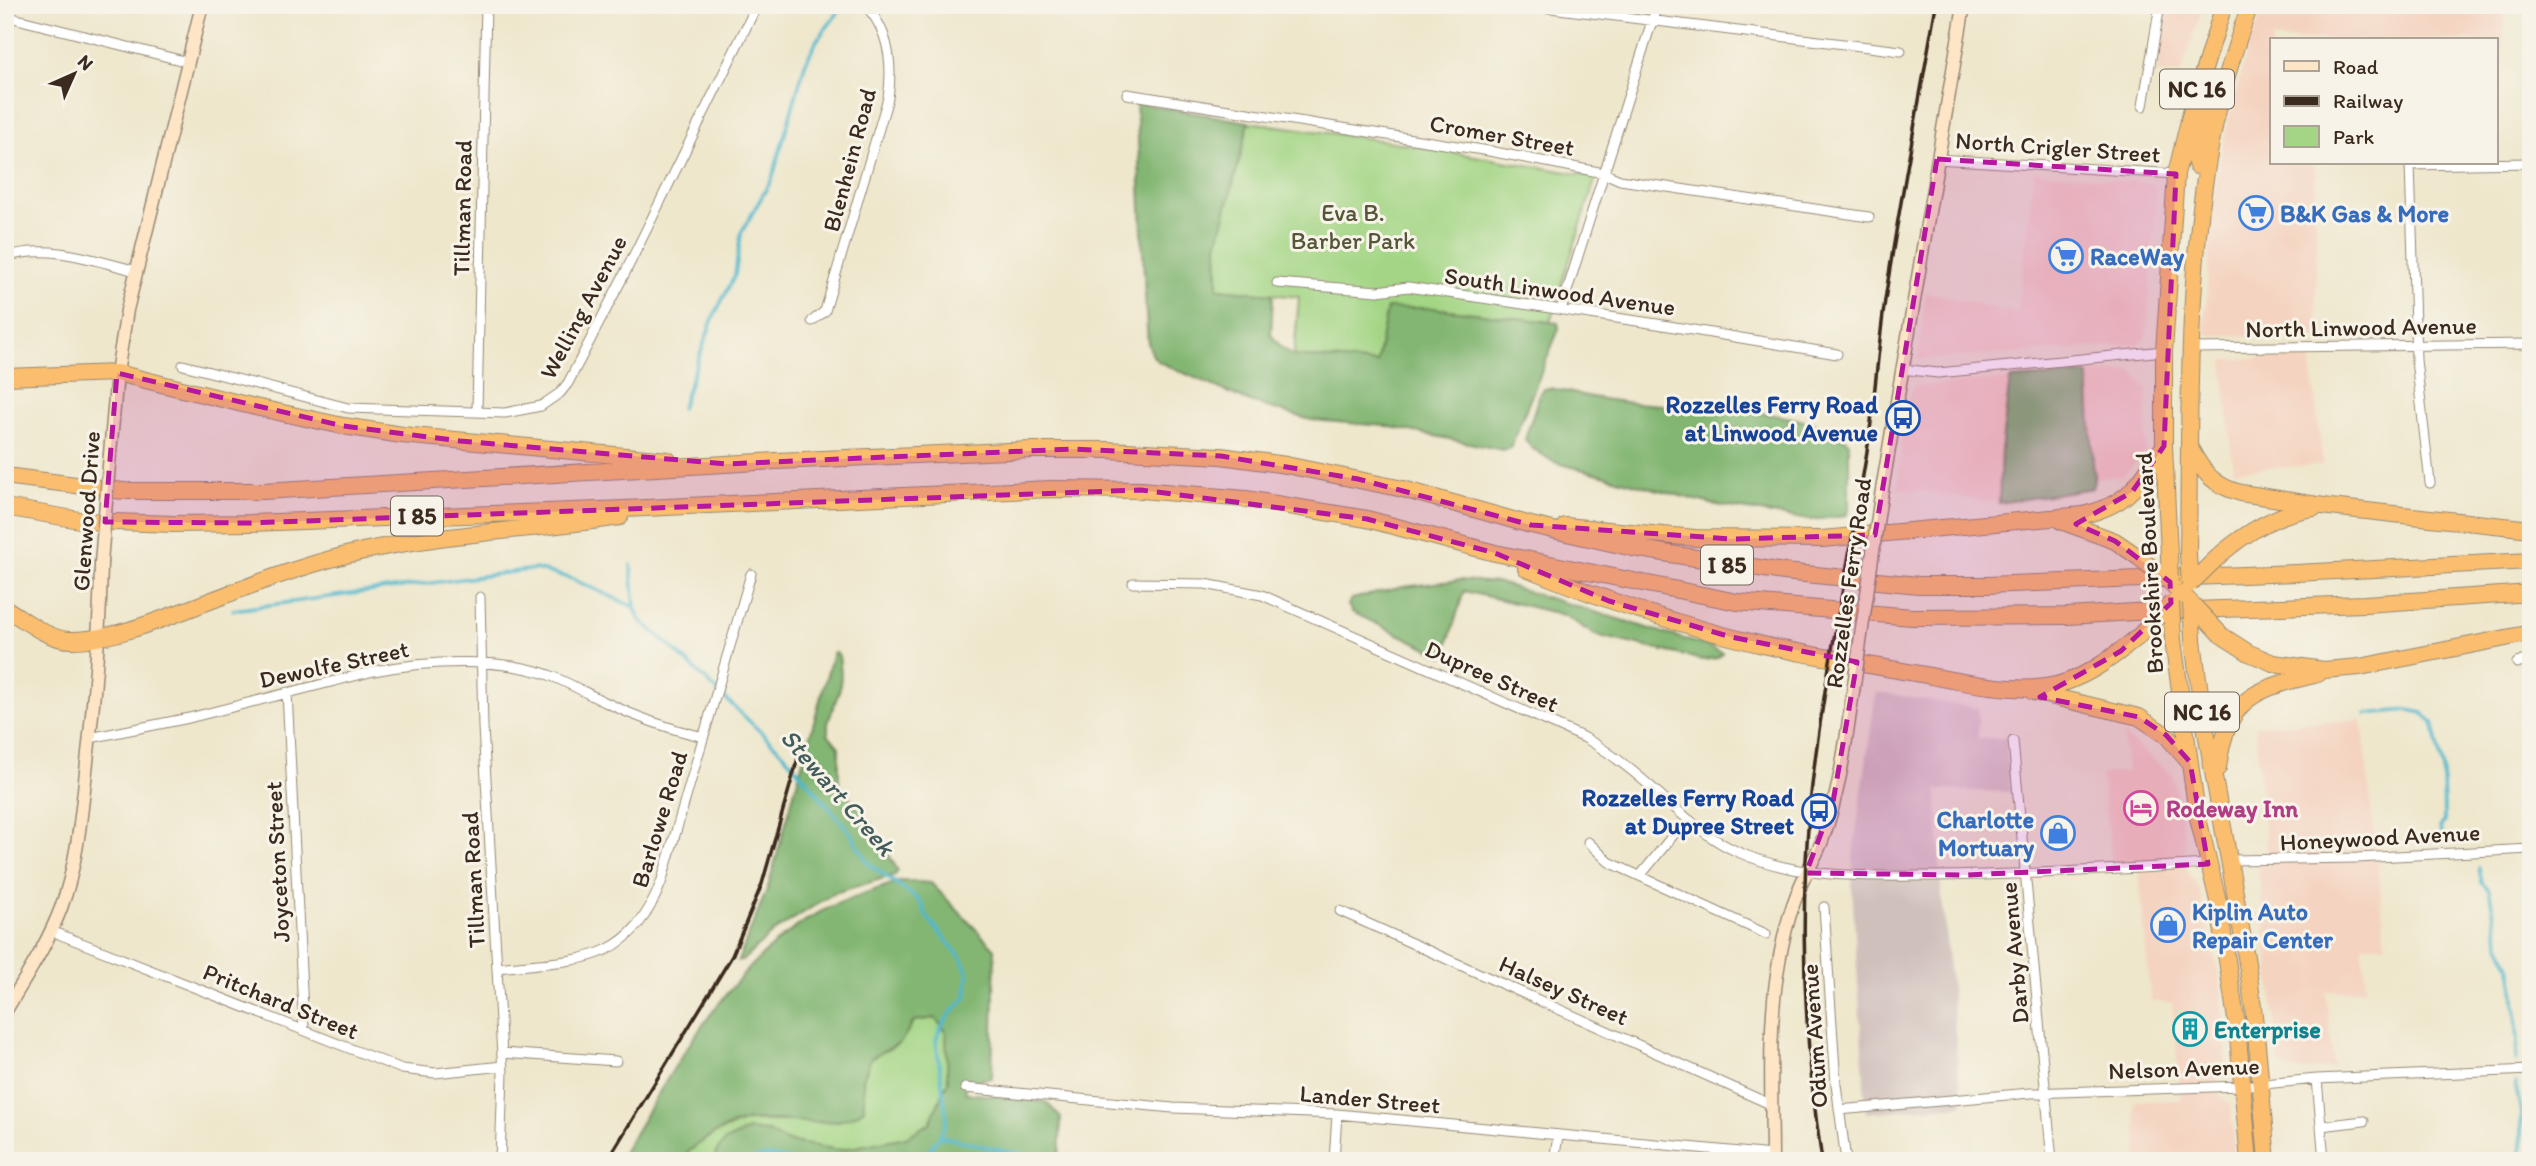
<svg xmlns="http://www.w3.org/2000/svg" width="2536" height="1166" font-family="Itim,sans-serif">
  <rect width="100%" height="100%" fill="#f7f3e8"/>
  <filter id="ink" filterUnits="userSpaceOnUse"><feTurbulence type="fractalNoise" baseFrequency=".0143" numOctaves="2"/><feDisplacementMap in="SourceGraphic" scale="14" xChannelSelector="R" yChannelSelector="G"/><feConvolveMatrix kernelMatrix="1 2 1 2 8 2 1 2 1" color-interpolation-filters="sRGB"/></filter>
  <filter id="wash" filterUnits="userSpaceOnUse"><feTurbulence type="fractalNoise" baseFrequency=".00686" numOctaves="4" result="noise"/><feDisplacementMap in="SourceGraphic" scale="28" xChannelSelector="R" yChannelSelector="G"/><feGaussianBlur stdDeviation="1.57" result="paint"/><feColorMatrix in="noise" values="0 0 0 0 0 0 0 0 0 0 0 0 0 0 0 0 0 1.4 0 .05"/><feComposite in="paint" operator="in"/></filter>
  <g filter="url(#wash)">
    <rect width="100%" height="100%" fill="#eee7cc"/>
    <path fill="#f4d3c0" d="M2168 5H2203L2181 74 2157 73Z
      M2265 5H2504L2503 68H2496V40H2272V163H2315L2317 336 2209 335 2204 328 2214 200 2220 159 2227 125 2248 48Z
      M2034 171 2152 184 2157 187 2147 331 2144 340 2137 344 1918 360 1926 292 2018 314Z
      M2310 356 2323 465 2233 470 2223 360Z
      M2132 371 2147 390 2145 453 2122 476 2094 478 1999 503 1898 488 1902 437 1909 398 1914 386Z
      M2362 720 2386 945H2362L2366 989 2326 992 2334 1068 2290 1071 2279 1062 2258 865 2268 864 2255 725Z
      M2123 735 2173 775 2186 847 2182 854 2189 874 2199 888 2220 980 2227 1061 2218 1071 2220 1096 2231 1105 2235 1161H2138L2134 1101 2181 1100 2172 1003 2151 1001 2138 864 2113 865 2101 774 2127 771Z"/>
    <path fill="#d0c0bc" d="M1876 692 1978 708V738H2006L2010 792 1937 790 1941 887 1962 1105 1866 1113 1852 887 1853 854Z"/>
    <path fill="#a3d584" stroke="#6f8051" stroke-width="2" d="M1249 122 1387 141 1596 177 1550 322 1432 308H1387L1377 363 1294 356 1299 297 1218 289 1217 245Z
      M935 1018 946 1031 948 1081 930 1123 906 1137 840 1150 785 1141 768 1132 716 1152 714 1161H681L685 1154 713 1134 746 1121H839L864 1109 863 1079 871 1058 900 1043 914 1021Z"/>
    <path fill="#82b672" stroke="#5e7048" stroke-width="2" d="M1136 103 1249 122 1217 245 1218 289 1273 294 1271 335 1281 347 1294 356 1377 363 1387 308H1432L1558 323 1559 329 1510 448 1503 450 1386 426 1311 420 1250 402 1159 362 1153 356 1148 343C1142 263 1141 183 1136 103Z
      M2088 374 2094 478 2092 488 1999 503 2001 451 2010 379Z
      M1550 388C1575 394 1599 399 1624 402 1672 408 1821 407 1849 443V510L1846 516 1809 520 1711 504 1554 462 1532 448 1525 439 1540 393 1544 389Z
      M1460 580 1499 583 1710 647 1722 653 1717 658 1703 660 1595 635 1564 615 1464 591 1444 656 1352 612 1348 605 1351 599 1403 587Z
      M836 652 839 656 841 673 840 688 828 723V734L839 747V784L871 824 898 871 895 875 834 893 772 933 743 960 738 961 768 887 833 653Z
      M901 881 931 883 995 949 992 1078 964 1082 966 1093 1046 1102 1061 1118 1059 1161H714L716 1152 725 1141 748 1130 768 1132 785 1141 840 1150 906 1137 930 1123 948 1081 946 1031 935 1018 914 1021 900 1043 871 1058 863 1079 864 1109C837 1134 780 1115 746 1121 731 1124 714 1133 701 1142 693 1148 686 1152 681 1161H618C671 1074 731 957 826 909 850 897 875 890 901 881Z"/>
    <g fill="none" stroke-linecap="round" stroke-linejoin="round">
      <path stroke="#4fb8cd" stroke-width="3.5" d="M681 408 713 318 735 275 741 233 772 179 805 64 817 40 841 9
        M631 565 635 608 640 620 666 642 784 754 850 832 868 863 920 901 927 917 962 959 968 974 966 998C953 1010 940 1023 936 1041L947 1120 940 1136 928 1151 908 1161
        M233 610 535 569 570 578 634 607
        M5 642 11 643
        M2366 714 2408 710 2423 713 2433 722 2443 769 2444 821 2440 828 2444 840
        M2479 868 2482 883 2489 890 2500 944 2511 969 2514 985 2518 1042 2516 1060
        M2515 1083 2521 1112V1161
        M940 1136 1004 1151 1067 1161
        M742 1161 769 1156 793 1161"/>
    </g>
  </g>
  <g filter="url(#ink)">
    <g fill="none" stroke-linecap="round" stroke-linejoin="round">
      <g stroke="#948875" stroke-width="11">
        <path id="street" d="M1526 5 1901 51
          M486 7 519 5
          M5 16 188 62
          M1127 94 1489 151 1604 173 1620 180 1869 217
          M2143 106 2160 5
          M1937 159 2176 174
          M2410 163 2416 360 2430 483
          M2410 165 2531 163
          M5 257C48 243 94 260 136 271
          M1277 283 1378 291 1408 287 1657 324 1837 354
          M1561 310 1657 5
          M812 321 825 311 888 98C893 65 890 31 865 5
          M2192 348 2531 344
          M183 365 348 408 505 413 541 406 560 393 568 383 625 273 757 5
          M1901 369 1938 373 2164 351
          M477 412 486 5
          M1133 583 1205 584 1262 595 1585 738C1620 758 1648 784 1677 810 1696 826 1715 842 1738 852 1801 880 1870 876 1937 876 2027 875 2118 869 2208 864
          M480 597 483 727 503 1073 500 1161
          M2517 663 2531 658
          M287 692 304 1030
          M90 738 189 718 374 671C426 661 499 657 549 675 569 683 588 694 607 703 638 718 670 729 703 737
          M2013 741 2052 1161
          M1588 842 1609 862 1766 934
          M2230 860 2357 858 2531 849
          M1640 876 1674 834 1691 821
          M1824 907 1836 1084 1846 1161
          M1340 911 1772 1105
          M51 931 402 1069 435 1073 503 1066
          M497 968C575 959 628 968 661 883L751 574
          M502 1053 616 1061
          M2317 1079 2324 1161
          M965 1088 1173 1108 1337 1114 1772 1155
          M1839 1110 2030 1093 2242 1086 2317 1079 2531 1070
          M2321 1126 2364 1121
          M1334 1161 1337 1114
          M1554 1161 1558 1136"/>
      </g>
      <g stroke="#948875" stroke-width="15">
        <path id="secondary" d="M108 477 117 373 127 310 202 5
          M1880 502 1964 5
          M5 1012C25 978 47 945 61 908 77 865 81 817 86 771 94 702 100 633 101 563
          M1772 1161C1772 1099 1768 1035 1777 974 1782 941 1791 902 1807 872 1813 860 1819 850 1823 838 1840 792 1846 740 1853 692"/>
      </g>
      <g stroke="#948875" stroke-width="18">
        <path id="highway" d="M2206 169 2197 166 2194 157 2207 87
          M5 377 117 373 255 407 343 426 402 435 668 460
          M2190 448C2203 473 2214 486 2241 493L2330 507 2531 529
          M5 476 123 491H263L776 461 1032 450H1107L1221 456 1286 465 1403 489 1531 525 1633 548 1784 572 1919 585H1986L2296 573 2531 561
          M5 507 85 521 174 524 250 523 624 509 1051 489 1141 490 1246 499 1367 519 1495 553 1737 602 1912 617 2068 616 2134 612 2365 604 2531 593
          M2061 521 2115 541 2137 556
          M1565 526 1695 538 1822 539 2083 515C2132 503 2137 484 2164 446
          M2169 554 2164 446V351L2176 174 2192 108 2224 5
          M2221 554C2248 531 2279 512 2314 508
          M2188 555C2190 424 2186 289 2208 160 2216 107 2232 55 2250 5
          M1526 568C1603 600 1682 626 1763 645 1811 656 1861 663 1909 672 1949 679 2007 693 2046 687 2081 682 2112 658 2138 637
          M2170 582 2191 603
          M5 608C25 620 48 640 71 640 108 641 160 620 194 607 244 588 294 568 346 555 436 533 529 531 620 517
          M2221 635 2249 653 2273 663 2324 670 2360 667 2531 633
          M2173 640 2197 814 2218 901 2237 1026 2249 1161
          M2193 640C2206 751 2231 860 2248 970 2258 1033 2261 1097 2267 1161
          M2033 692 2139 717 2166 735 2189 762
          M2218 768C2227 696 2255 689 2318 674"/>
      </g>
      <use href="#street" stroke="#fff" stroke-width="9"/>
      <use href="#secondary" stroke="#fde5c5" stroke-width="12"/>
      <use href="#highway" stroke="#fbbe6e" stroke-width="16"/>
      <path stroke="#3b2a1e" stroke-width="3.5" d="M607 1161 732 956 762 884 802 744
        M1822 1161C1804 1043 1799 923 1810 804 1822 684 1849 565 1868 445 1875 397 1878 348 1885 300 1900 201 1919 103 1936 5"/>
      <g stroke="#948875" stroke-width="15" stroke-linecap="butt">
        <path id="secondary-bridge" d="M101 563 108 477
          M1853 692 1880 502"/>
      </g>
      <g stroke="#948875" stroke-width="18" stroke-linecap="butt">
        <path id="highway-bridge" d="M2169 554 2170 582
          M2188 555 2190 584
          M2137 556 2170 582
          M2190 584 2221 554
          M2171 603 2173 640
          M2191 603 2221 635
          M2191 603 2193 640
          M2138 637 2171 603"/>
      </g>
      <use href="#secondary-bridge" stroke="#fde5c5" stroke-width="12"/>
      <use href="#highway-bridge" stroke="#fbbe6e" stroke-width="16"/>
    </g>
  </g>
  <path fill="#b5179e" fill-opacity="0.2" stroke="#b5179e" stroke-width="5" stroke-dasharray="14 9" stroke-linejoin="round" d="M1937 159 2176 174 2164 446 2132 492 2076 524 2115 541 2170 582 2171 603 2121 651 2040 697 2139 717 2166 735 2190 762 2208 864 1966 875 1806 873 1833 802 1857 662 1731 637 1609 601 1495 553 1367 519 1141 490 250 523 105 522 117 373 343 426 460 441 726 464 1072 449 1221 456 1358 479 1531 525 1732 539 1875 535Z"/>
  <defs>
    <g id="supermarket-ring" transform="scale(1.75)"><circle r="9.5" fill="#f7f3e8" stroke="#3f7fe0" stroke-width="1.5"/><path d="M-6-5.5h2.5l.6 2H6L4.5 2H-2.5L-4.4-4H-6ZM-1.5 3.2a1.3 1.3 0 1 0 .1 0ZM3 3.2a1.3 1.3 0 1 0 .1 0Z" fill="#3f7fe0"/></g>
    <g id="bus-ring" transform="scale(1.75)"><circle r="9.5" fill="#f7f3e8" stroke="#1a4fb4" stroke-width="1.5"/><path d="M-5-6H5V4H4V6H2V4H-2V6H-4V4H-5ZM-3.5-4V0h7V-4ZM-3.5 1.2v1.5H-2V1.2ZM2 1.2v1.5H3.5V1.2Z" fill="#1a4fb4"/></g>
    <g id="hotel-ring" transform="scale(1.75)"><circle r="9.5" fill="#f7f3e8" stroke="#d1479c" stroke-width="1.5"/><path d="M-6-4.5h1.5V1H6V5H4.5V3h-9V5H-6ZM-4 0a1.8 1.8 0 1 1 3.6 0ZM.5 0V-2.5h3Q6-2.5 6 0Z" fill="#d1479c"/></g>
    <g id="shop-ring" transform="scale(1.75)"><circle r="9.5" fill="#f7f3e8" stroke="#3f7fe0" stroke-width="1.5"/><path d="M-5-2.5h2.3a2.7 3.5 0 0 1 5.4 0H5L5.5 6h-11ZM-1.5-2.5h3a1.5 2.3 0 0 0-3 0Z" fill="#3f7fe0"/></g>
    <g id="building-ring" transform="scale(1.75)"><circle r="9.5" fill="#f7f3e8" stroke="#0f9aa8" stroke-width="1.5"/><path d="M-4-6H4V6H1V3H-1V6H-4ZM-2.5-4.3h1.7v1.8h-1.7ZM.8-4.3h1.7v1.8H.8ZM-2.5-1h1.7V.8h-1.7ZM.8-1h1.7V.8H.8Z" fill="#0f9aa8"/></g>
  </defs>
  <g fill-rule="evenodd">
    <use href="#supermarket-ring" x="2256" y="213"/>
    <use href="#supermarket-ring" x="2066" y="256"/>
    <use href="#bus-ring" x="1903" y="418"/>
    <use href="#hotel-ring" x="2141" y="808"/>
    <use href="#bus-ring" x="1819" y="811"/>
    <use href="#shop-ring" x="2058" y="833"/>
    <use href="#shop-ring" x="2168" y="925"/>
    <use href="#building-ring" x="2190" y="1029"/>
  </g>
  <g text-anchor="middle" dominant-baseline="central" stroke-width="6" stroke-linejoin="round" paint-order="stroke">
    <g fill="#f7f3e8" stroke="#73665b" stroke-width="2">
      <rect x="2160" y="69.5" width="74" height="39" rx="5"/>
      <rect x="391" y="496.5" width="52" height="39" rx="5"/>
      <rect x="1701" y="545.5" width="52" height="39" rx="5"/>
      <rect x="2165" y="692.5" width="74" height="39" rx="5"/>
    </g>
    <g font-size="23" font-weight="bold" fill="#3b2a1e">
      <text x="2197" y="89">NC 16</text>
      <text x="417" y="516">I 85</text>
      <text x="1727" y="565">I 85</text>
      <text x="2202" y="712">NC 16</text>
    </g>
    <g font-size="24" fill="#3b2a1e" stroke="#f7f3e8">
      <text transform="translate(1502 135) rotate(10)">Cromer Street</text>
      <text transform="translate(2058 147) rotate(4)">North Crigler Street</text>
      <text transform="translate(849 160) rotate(-75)">Blenhein Road</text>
      <text transform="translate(462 208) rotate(-89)">Tillman Road</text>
      <text transform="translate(1560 291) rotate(8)">South Linwood Avenue</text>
      <text transform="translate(583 307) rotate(-62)">Welling Avenue</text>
      <text transform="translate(2361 327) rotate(-1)">North Linwood Avenue</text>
      <text transform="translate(86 511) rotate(-86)">Glenwood Drive</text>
      <text transform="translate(2149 563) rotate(-93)">Brookshire Boulevard</text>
      <text transform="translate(1848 583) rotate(-82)">Rozzelles Ferry Road</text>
      <text transform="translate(334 664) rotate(-12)">Dewolfe Street</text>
      <text transform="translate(1492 676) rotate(24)">Dupree Street</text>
      <text transform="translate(659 819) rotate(-73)">Barlowe Road</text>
      <text transform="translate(2380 837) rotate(-3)">Honeywood Avenue</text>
      <text transform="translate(277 862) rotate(-93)">Joyceton Street</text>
      <text transform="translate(473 880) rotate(-93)">Tillman Road</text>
      <text transform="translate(2014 953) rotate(-95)">Darby Avenue</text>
      <text transform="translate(1564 990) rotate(24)">Halsey Street</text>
      <text transform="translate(281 1001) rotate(22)">Pritchard Street</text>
      <text transform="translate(1814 1036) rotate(-94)">Odum Avenue</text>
      <text transform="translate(2184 1068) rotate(-2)">Nelson Avenue</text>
      <text transform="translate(1370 1099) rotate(5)">Lander Street</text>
    </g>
    <g font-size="24" fill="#555538" stroke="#f7f3e8">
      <text x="1353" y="212">Eva B.<tspan x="1353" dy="28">Barber Park</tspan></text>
    </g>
    <g font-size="24" font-weight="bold" fill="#366cbe" stroke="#f7f3e8" text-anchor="start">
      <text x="2280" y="213">B&amp;K Gas &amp; More</text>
      <text x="2090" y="256">RaceWay</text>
      <text x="2034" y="819" text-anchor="end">Charlotte<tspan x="2034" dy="28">Mortuary</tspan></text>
      <text x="2192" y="911">Kiplin Auto<tspan x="2192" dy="28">Repair Center</tspan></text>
    </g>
    <g font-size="24" font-weight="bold" fill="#164399" stroke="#f7f3e8" text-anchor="end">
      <text x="1878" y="404">Rozzelles Ferry Road<tspan x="1878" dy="28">at Linwood Avenue</tspan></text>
      <text x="1794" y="797">Rozzelles Ferry Road<tspan x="1794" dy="28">at Dupree Street</tspan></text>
    </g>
    <g font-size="24" font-weight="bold" fill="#b23c85" stroke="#f7f3e8" text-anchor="start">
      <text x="2166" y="808">Rodeway Inn</text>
    </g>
    <g font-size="24" font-weight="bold" fill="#0d838f" stroke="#f7f3e8" text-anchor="start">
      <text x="2214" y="1029">Enterprise</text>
    </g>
    <g font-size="26" font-style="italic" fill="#425c5b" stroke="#f7f3e8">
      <text transform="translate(838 792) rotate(49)">Stewart Creek</text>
    </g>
  </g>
  <rect width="2536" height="1166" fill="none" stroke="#f7f3e8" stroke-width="28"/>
  <rect x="2270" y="38" width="228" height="126" fill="#f7f3e8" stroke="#aca397" stroke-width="2"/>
  <rect x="2284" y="61" width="35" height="10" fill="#fde5c5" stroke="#aca397" stroke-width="2"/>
  <text x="2333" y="74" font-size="21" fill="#3b2a1e">Road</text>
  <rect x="2284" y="96" width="35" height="10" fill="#3b2a1e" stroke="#aca397" stroke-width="2"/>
  <text x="2333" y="108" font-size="21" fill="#3b2a1e">Railway</text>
  <rect x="2284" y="126" width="35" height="21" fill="#a3d584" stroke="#aca397" stroke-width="2"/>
  <text x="2333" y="144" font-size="21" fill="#3b2a1e">Park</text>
  <g transform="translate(74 74) rotate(45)" stroke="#f7f3e8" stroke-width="5" paint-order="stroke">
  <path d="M0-5L12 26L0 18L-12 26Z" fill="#3b2a1e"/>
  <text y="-10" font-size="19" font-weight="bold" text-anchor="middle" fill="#3b2a1e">N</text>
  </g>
</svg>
